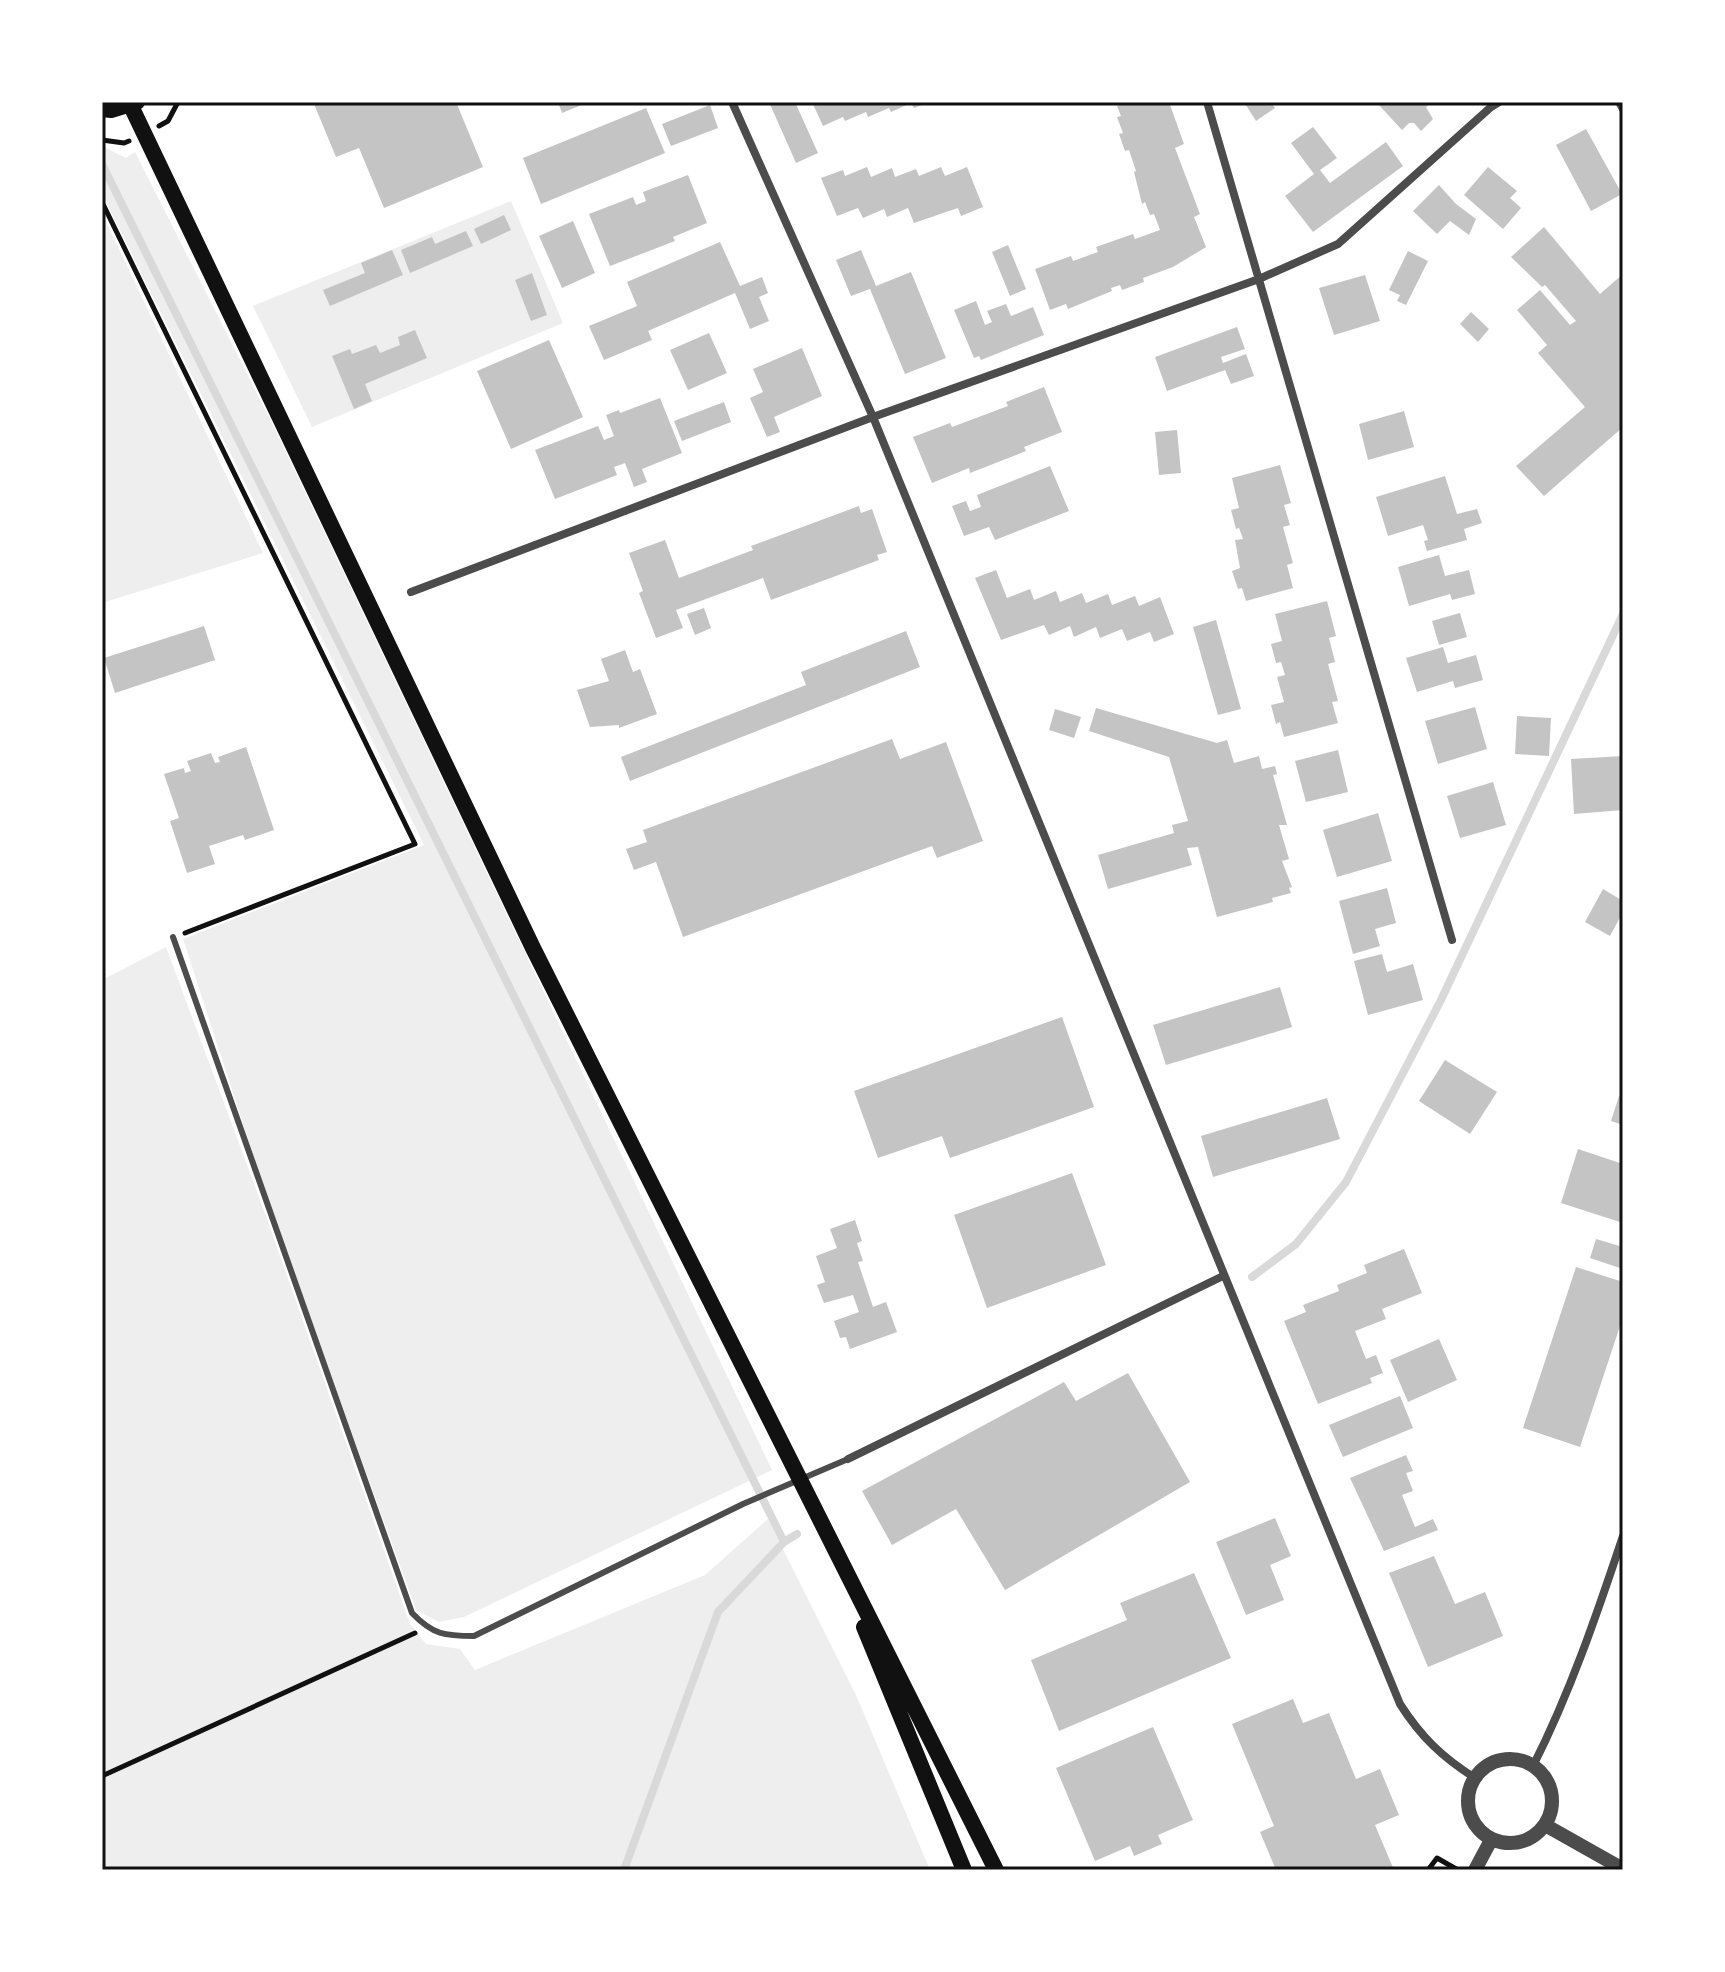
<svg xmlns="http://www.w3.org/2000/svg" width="1725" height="1972" font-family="Cabin,sans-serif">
  <rect width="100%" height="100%" fill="#fff"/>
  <path fill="#eee" d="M102 146 126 158 135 152 275 429 772 1470 464 1617 439 1622 416 1610 270 1207 183 939 424 845 102 194Z
    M511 201 563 323 312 427 253 306Z
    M102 213 263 553 102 603Z
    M166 947 266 1216 410 1624 426 1644 460 1649 475 1670 705 1575 768 1519 856 1695 930 1870H102V980Z"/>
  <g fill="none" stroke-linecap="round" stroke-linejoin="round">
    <path stroke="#d9d9d9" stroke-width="8" d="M102 164 784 1542
      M1252 1277 1296 1244 1346 1182 1440 1002 1623 614
      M624 1870 718 1612 784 1542 797 1534"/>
  </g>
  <path fill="#c4c4c4" d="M319 102H456L483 167 384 208 359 148 336 157 314 104Z
    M558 102H589L562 113Z
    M769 102H795L818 153 796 163Z
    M812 102H929L914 108 911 103 891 112 889 108 868 117 866 112 845 121 843 117 823 126Z
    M1127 102H1169L1184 144 1175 148 1200 214 1194 217 1206 247 1173 267 1143 278 1144 282 1122 290 1120 285 1111 288 1112 291 1068 309 1066 304 1050 310 1035 269 1071 256 1073 261 1098 252 1096 247 1133 234 1135 239 1160 230 1154 214 1150 215 1145 202 1142 204 1134 172 1136 171 1129 150 1125 151 1119 134 1123 133 1117 117 1121 116 1117 106Z
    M1244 102H1271L1275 108 1256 121Z
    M1381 102H1432L1426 107 1433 119 1421 131 1414 123H1409L1402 130 1378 104Z
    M710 105 718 128 671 146 662 124Z
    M646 108 665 153 541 204 523 158Z
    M1313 127 1337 158 1320 170 1330 183 1386 142 1403 166 1313 232 1285 196 1314 174 1291 143Z
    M1586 129 1622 194 1591 211 1556 145Z
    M867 167 871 177 892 168 895 177 916 169 919 176 941 167 945 176 967 167 983 207 961 216 958 208 914 223 908 208 887 217 884 209 863 218 858 208 837 216 821 178 843 170 845 176Z
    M1488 167 1517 191 1510 198 1521 208 1503 229 1464 195Z
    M688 175 707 223 673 237 675 241 610 266 589 214 633 197 636 205 646 201 643 192Z
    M1439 185 1456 204 1476 219 1469 235 1450 221 1437 234 1413 211Z
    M504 215 511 230 481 244 474 229Z
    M573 221 595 273 562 288 539 236Z
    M1544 227 1600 294 1623 274V427L1544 496 1516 466 1585 407 1538 353 1547 345 1517 310 1540 290 1570 325 1576 321 1545 285 1542 287 1511 257Z
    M466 231 473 246 410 273 401 250 432 237 435 244Z
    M720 242 740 286 762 277 768 293 759 297 769 321 750 329 735 293 648 331 652 340 604 360 589 326 637 306 627 282Z
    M1008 245 1026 289 1010 296 992 252Z
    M392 250 403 275 330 306 323 290 365 273 361 263Z
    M861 250 876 286 911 272 946 358 905 374 870 289 851 296 836 260Z
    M1408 251 1428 261 1406 305 1397 301 1400 295 1389 290Z
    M532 273 547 315 531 321 515 280Z
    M1365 275 1380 321 1334 335 1319 288Z
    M976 301 985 325 992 322 987 311 1006 304 1011 316 1033 307 1044 335 981 360 979 356 974 358 954 310Z
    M1471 312 1489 329 1478 342 1460 324Z
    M1237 327 1245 349 1221 357 1223 363 1246 354 1254 376 1231 384 1225 370 1167 391 1155 357Z
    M415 330 427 358 365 384 372 401 354 409 332 356 350 349 352 354 376 345 380 353 400 345 398 337Z
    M709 333 727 373 688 390 670 350Z
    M549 340 583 417 511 449 477 371Z
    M802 348 822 396 774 417 780 432 767 437 750 398 763 392 753 369Z
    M1044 387 1062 432 1024 447 1026 451 970 473 969 468 932 483 913 437 950 423 952 427 1008 406 1006 402Z
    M660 398 682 453 642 469 647 482 634 487 625 463 614 467 617 475 555 499 535 450 598 426 604 440 614 436 606 415 619 410 620 413Z
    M724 402 731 422 682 441 674 421Z
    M1404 411 1414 447 1368 460 1359 424Z
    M1177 430 1181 473 1159 475 1155 432Z
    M1280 465 1291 503 1284 505 1290 525 1283 527 1293 563 1287 565 1293 588 1246 601 1242 588 1238 589 1232 571 1240 568 1235 540 1243 539 1239 528 1236 529 1231 510 1239 508 1232 478Z
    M1050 466 1069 511 995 540 989 527 964 536 952 506 966 501 970 511 981 507 977 495Z
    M1445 476 1457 514 1477 509 1482 523 1464 529 1467 540 1427 551 1424 541 1428 540 1423 525 1388 536 1376 497Z
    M859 506 861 513 872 509 887 552 877 555 879 560 771 600 763 578 676 610 683 628 656 638 639 593 643 591 629 553 665 540 679 578 753 550 751 546Z
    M1439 555 1445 576 1469 570 1475 594 1452 600 1450 594 1409 606 1398 567Z
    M996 570 1007 598 1030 589 1034 600 1056 591 1060 602 1082 593 1086 603 1108 594 1112 605 1135 596 1139 606 1160 597 1174 634 1154 642 1150 632 1127 641 1122 629 1100 638 1096 627 1074 637 1070 626 1049 635 1044 625 1001 640 975 578Z
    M1327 601 1336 636 1329 638 1335 662 1328 664 1338 701 1332 702 1338 723 1284 737 1280 722 1276 724 1271 705 1284 702 1277 677 1285 675 1281 662 1276 663 1271 644 1282 641 1275 614Z
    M704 608 711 628 695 635 687 614Z
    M1460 613 1467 637 1439 645 1432 621Z
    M1216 620 1241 709 1218 715 1193 627Z
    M204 626 215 660 115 693 104 658Z
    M906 631 920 667 630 781 621 757 806 685 801 672Z
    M1443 647 1448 663 1476 655 1483 680 1455 688 1453 681 1417 692 1406 658Z
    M625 650 633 672 640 669 657 714 619 728V725L590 727 577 690 609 681 601 659Z
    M1475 707 1487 749 1438 764 1425 721Z
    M1096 708 1217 743 1227 740 1234 763 1259 756 1262 769 1275 766 1277 774 1273 775 1287 825H1279L1289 859 1282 861 1292 887 1289 888 1291 893 1272 898 1273 902 1217 917 1198 847 1187 848 1192 865 1108 889 1098 855 1174 833 1172 825 1188 821 1169 757 1089 731Z
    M1055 709 1081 717 1074 738 1049 730Z
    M1517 716 1551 718 1549 756 1515 754Z
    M892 739 900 759 946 742 983 841 937 858 932 846 683 937 656 862 634 870 626 849 647 842 643 830Z
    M246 747 274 830 245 840 243 835 209 846 215 864 187 873 170 821 179 818 164 774 184 768 185 773 191 771 187 761 211 753 215 763 220 762 218 757Z
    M1338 750 1348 792 1306 802 1295 761Z
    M1623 756V810L1574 814 1571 759Z
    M1493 782 1506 825 1460 838 1447 796Z
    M1378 813 1392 861 1337 877 1323 830Z
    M1387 888 1396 923 1375 929 1380 946 1353 954 1339 901Z
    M1603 889 1623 901V912L1610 936 1585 922Z
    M1382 954 1387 972 1413 964 1423 1000 1368 1015 1354 961Z
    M1280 987 1292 1027 1166 1065 1153 1025Z
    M1062 1017 1094 1107 950 1158 942 1136 878 1158 854 1091Z
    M1445 1060 1497 1092 1470 1134 1419 1101Z
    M1619 1096 1623 1098V1125L1611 1121Z
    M1327 1098 1340 1139 1213 1177 1201 1136Z
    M1578 1149 1623 1164V1223L1561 1203Z
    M1072 1173 1106 1265 987 1308 954 1215Z
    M855 1220 862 1241 857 1243 863 1261 858 1262 873 1307 886 1302 897 1332 850 1349 846 1337 840 1338 834 1321 859 1312 853 1295 824 1303 817 1285 825 1282 816 1256 837 1248 830 1229Z
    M1596 1239 1623 1247V1269L1590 1258Z
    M1404 1249 1422 1293 1382 1309 1386 1319 1355 1331 1366 1359 1376 1355 1383 1373 1370 1378 1372 1383 1318 1404 1284 1321 1306 1312 1303 1305 1339 1291 1337 1285 1367 1273 1364 1265Z
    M1576 1267 1623 1282V1317L1580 1447 1523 1428Z
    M1439 1339 1457 1380 1408 1402 1390 1360Z
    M1128 1373 1190 1482 1005 1590 956 1509 892 1545 862 1491 1064 1382 1076 1401Z
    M1400 1396 1413 1428 1343 1457 1329 1425Z
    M1406 1455 1413 1471 1406 1473 1413 1491 1402 1495 1415 1527 1433 1519 1438 1530 1384 1551 1350 1478Z
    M1275 1518 1291 1556 1270 1565 1284 1600 1246 1615 1216 1542Z
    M1434 1556 1455 1604 1485 1592 1503 1636 1428 1667 1389 1573Z
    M1194 1573 1231 1658 1059 1731 1031 1660 1127 1620 1120 1603Z
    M1293 1699 1303 1723 1329 1713 1356 1779 1380 1769 1399 1815 1375 1825 1394 1870H1276L1260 1832 1274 1826 1232 1724Z
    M1153 1727 1193 1820 1158 1835 1162 1844 1134 1856 1130 1846 1095 1861 1056 1768Z"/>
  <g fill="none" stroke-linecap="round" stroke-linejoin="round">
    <path stroke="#111" stroke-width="5" d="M159 126 168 121 178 102
      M102 140 124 143 129 141
      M102 202 415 844 185 933
      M102 1776 415 1633
      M1428 1870 1437 1858 1458 1870"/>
    <path stroke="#4c4c4c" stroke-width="6" d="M173 937 412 1613C433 1635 445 1636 474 1636L743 1504 848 1459"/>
    <path stroke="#4c4c4c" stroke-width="8" d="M732 102 873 417 1400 1704C1421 1737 1442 1757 1475 1778
      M1207 102 1452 940
      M1619 102 1623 109
      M411 592 873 417 1259 279 1338 244 1491 107 1499 102
      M848 1459 1223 1276
      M1533 1766C1570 1693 1597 1614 1623 1536"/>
    <path stroke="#4c4c4c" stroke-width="14" d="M1468 1801a42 42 0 1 1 84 0a42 42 0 1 1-84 0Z
      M1545 1825 1623 1869
      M1475 1870 1491 1840"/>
    <path stroke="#111" stroke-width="16" d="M131 106 533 948 996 1870
      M102 109 111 110 137 102
      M864 1627 964 1870"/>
  </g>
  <rect width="1725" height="1972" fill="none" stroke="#ffffff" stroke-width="208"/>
  <rect x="104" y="104" width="1517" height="1764" fill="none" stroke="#111" stroke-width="3"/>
</svg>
